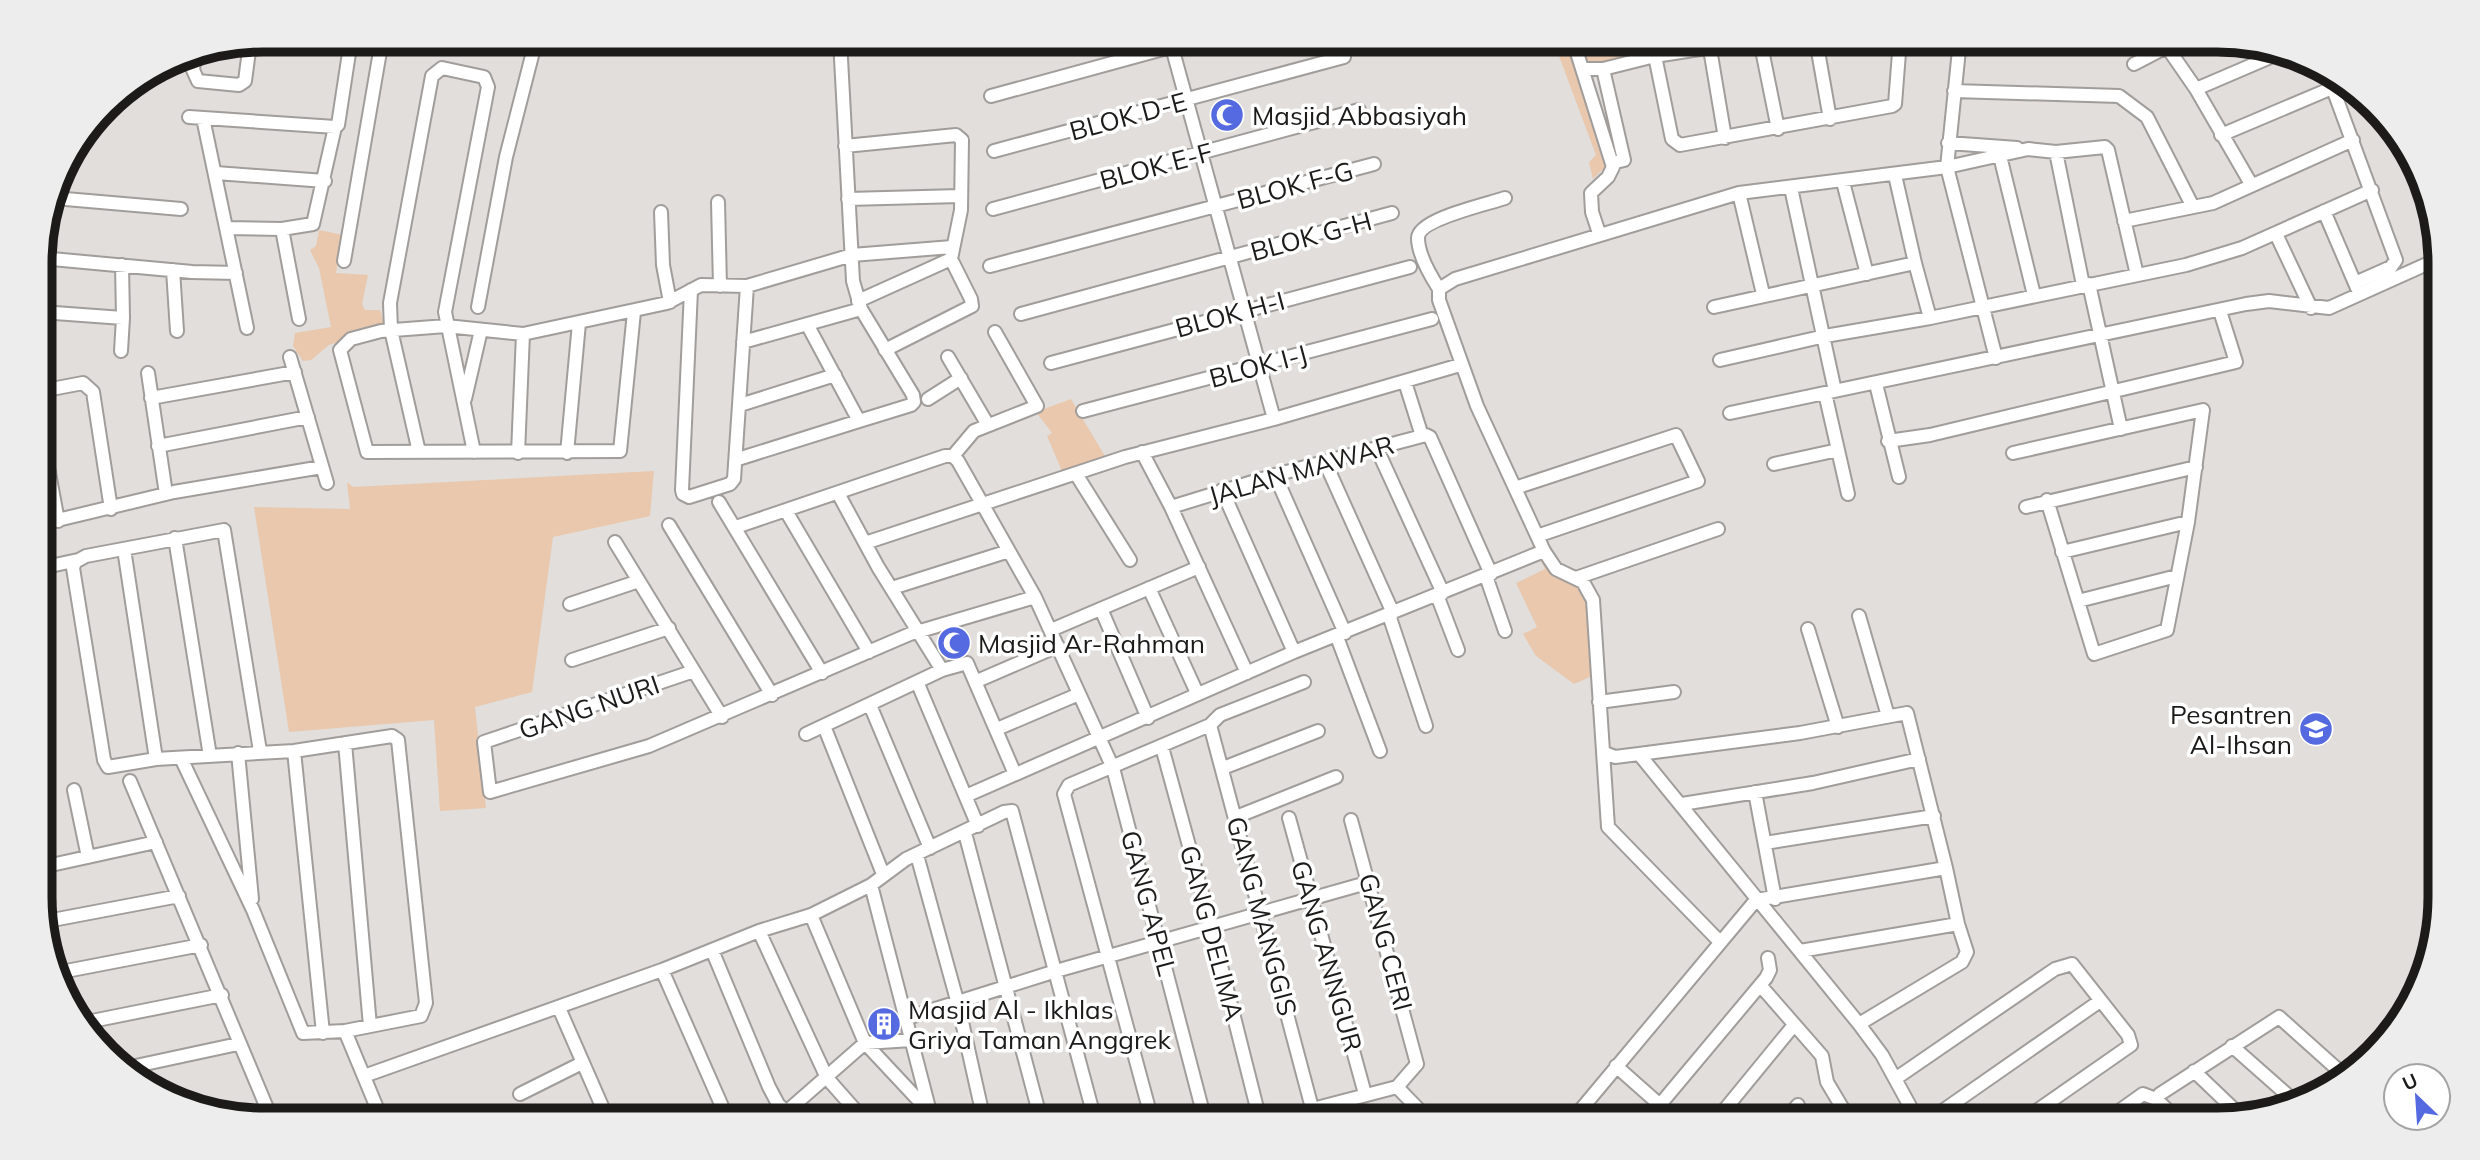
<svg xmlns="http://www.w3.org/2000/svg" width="2480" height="1160" font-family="Mulish,sans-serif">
  <rect width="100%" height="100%" fill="#e1dedb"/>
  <path fill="#e9c8ad" d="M1553 40H1569L1606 166 1593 179 1589 162 1596 155Z
    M1579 40H1647L1650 52 1589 65Z
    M319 230 343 235 336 273 368 275 362 304 365 310H380L385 326 329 345 311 360 303 361 293 346 295 333 331 327 319 268 310 250 316 246Z
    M1071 399 1106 458 1062 471 1047 436 1052 433 1036 412Z
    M654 471 650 516 553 537 532 692 475 707 486 808 440 811 434 720 289 732 254 507 350 509 347 482 353 487Z
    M1540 559 1581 585 1588 600 1592 676 1574 684 1536 656 1523 634 1537 627 1516 583 1545 569Z"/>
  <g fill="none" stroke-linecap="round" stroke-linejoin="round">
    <g stroke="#a09d9b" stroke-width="16">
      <path id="minor" d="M1170 40 1274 419
        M1573 40 1613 167 1608 177 1591 193 1592 212 1599 233
        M1760 40 1778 129
        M1816 40 1830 119
        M1960 40 1947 167 1996 358
        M2167 47 2196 89 2251 184
        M1710 49 1725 138
        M195 54 193 70 198 81 239 85 245 81 250 43
        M1655 56 1672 139 1680 145 1892 106 1895 104 1900 40
        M2134 64 2180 40
        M1583 69H1603L1655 56 1757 40
        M1603 69 1624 160 1612 163
        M2329 78 2396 260 2391 267 2355 283
        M2196 89 2280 53
        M1954 91 2119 96 2147 117 2193 207
        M991 96 1196 40
        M189 117 335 127
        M203 118 247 328
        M2221 135 2332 88
        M1948 143 2017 148
        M845 146 956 135 962 140 961 210 951 259 858 301
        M994 151 1344 57
        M2056 152 2083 285
        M2000 156 2034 295
        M216 173 325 181
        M1895 175 1915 263
        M1843 182 1867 274
        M1791 188 1835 391
        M1739 193 1763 294
        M54 198 181 209
        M848 199 960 196
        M718 202 720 286
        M993 209 1359 110
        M2324 211 2357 288
        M661 212 663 265 670 302
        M2124 221 2213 203 2353 140
        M226 228 282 229 313 224 335 127 338 125 351 40
        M282 229 299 319
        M2276 234 2311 308
        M41 258 192 272 236 273
        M344 261 382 40
        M990 266 1374 164
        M173 270 177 331
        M2089 284 2121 429
        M1439 289C1430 275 1418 255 1418 238 1418 219 1488 204 1505 198
        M691 290 682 490 683 494 689 497 730 484 734 479 747 286
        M478 307 506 157 536 40
        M1714 307 1915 263 1930 318
        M41 312 123 318 122 265
        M634 312 620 451 367 452 340 350 351 339 381 331 446 326 523 334 667 303 701 285 747 286 852 255 952 247
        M1021 314 1392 213
        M743 342 861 309 853 281 840 40
        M885 350 972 306 971 299 951 259
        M121 351 123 318
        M290 357 327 483
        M948 357 988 425
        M1720 360 1825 336 1930 318 2186 265 2242 248 2372 190
        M1051 363 1410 267
        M148 373 166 494
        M1405 382 1422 436
        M1876 384 1899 477
        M41 391 83 383 93 392 111 509
        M1825 393 1848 494
        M151 398 295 372
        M465 399 481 330
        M928 399 961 378
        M740 405 835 375
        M1083 411 1432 319
        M1730 413 2246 304 2269 301 2329 308 2438 259
        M859 421 911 405 914 402 913 395 861 309
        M41 430 58 521
        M1888 441 1930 435 2236 362 2220 311
        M158 446 308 417
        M1377 449 1443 593
        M419 452 391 330 390 303 432 76 442 68 484 77 488 87 445 312 474 452
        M1142 452 1171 507 1247 673
        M518 453 523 334
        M567 453 579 323
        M2013 453 2203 410 2188 522 2167 630 2094 654 2047 500
        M953 456 974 431 1037 406 995 332
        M738 459 859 421 807 324
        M1325 462 1393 613
        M1774 464 1838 450
        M1076 474 1130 560
        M1275 475 1345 633
        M1515 488 1676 435 1698 481 1537 536
        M1222 490 1294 652
        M839 495 878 567 942 670
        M719 502 822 673
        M1171 507 1275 475 1426 435 1430 437 1491 574
        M2026 507 2196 467
        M786 511 869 652
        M41 524 174 492 322 467
        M669 525 772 695
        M736 527 945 456H953L958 461 1035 597 1113 768 1205 1120
        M175 538 210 756
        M615 542 722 717
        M865 543 1125 457 1274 419 1460 365
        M124 549 156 759
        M2062 552 2188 522
        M41 568 78 560
        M1486 576 1505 631
        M1576 578 1718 529
        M892 588 1009 551
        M1149 588 1197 693
        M1437 595 1458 650
        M2078 601 2177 576
        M570 604 639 581
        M1101 609 1148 718
        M1389 615 1426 726
        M1859 616 1888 716
        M1808 629 1838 727
        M1051 630 1199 567
        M1337 637 1380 751
        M572 660 669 628
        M694 671 484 742 490 792 649 746 910 634 1035 597
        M977 681 1058 646
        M918 684 978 826
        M1599 702 1674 692
        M870 705 930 848
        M1210 725 1312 1108
        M1210 725 1220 715 1304 682
        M824 726 883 874
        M997 729 1079 694
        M806 734 942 670 967 663 1015 774
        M345 743 370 1026
        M1162 747 1211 926 1260 1120
        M294 751 323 1033
        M238 753 252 899
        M1605 753 1615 757 1639 754 1859 1024 1882 1055 1917 1119
        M1639 754 1800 733 1907 713 1946 868 1756 900
        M181 758 253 910 303 1033 345 1031 421 1016 426 1003 398 740 392 736 294 751 156 759 108 767 104 760 73 568 75 562 86 556 224 530 260 751
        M1223 768 1318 731
        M130 781 272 1120
        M74 790 88 857
        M1755 792 1775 899
        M968 795 1294 652 1544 551
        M1682 804 1813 783 1919 759
        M1236 817 1336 777
        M1289 818 1365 1094
        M965 833 1041 1120
        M1765 843 1934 816
        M917 855 958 1004 984 1120
        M42 867 156 842
        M871 885 929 1108
        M811 915 865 1043 937 1120
        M42 922 179 896
        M759 931 827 1078 864 1120
        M1720 942 1608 827 1593 600 1583 582 1556 569 1544 551 1477 406 1439 300V289L1455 279 1739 193 1947 167 2028 149 2056 152 2105 147 2108 150 2137 275
        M712 950 769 1087 778 1104 794 1120
        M1800 951 1958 924 1946 868
        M662 970 728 1120
        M61 972 201 945
        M1760 985 1822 1056 1827 1082 1849 1119
        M559 1008 608 1120
        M907 1018 1056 971 1370 882
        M82 1023 222 995
        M1859 1024 1962 962 1967 952 1958 924
        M345 1031 382 1120
        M2232 1046 2292 1099
        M1616 1066 1660 1105 1671 1119
        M131 1067 238 1044
        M2194 1071 2241 1116
        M364 1076 662 970 759 931 811 915 871 885 906 859 1004 812 1012 811 1095 1120
        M1895 1079 2055 969 2072 964 2128 1035 2131 1045 2025 1119
        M1397 1087 1428 1119
        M520 1094 582 1063
        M1573 1119 1756 900
        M1648 1119 1766 978 1770 970 1768 958
        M1717 1119 1794 1025
        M1786 1119 1798 1105
        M1931 1119 2100 1001
        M2108 1119 2143 1094 2156 1099
        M2177 1119 2156 1099 2160 1094 2279 1017 2346 1077
        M777 1120 865 1043 912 1040
        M1152 1120 1064 794 1069 785 1210 725
        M1271 1120 1397 1087 1417 1064 1351 820"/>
    </g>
    <use href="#minor" stroke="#fff" stroke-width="12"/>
  </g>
  <defs>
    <g id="mosque-disc" transform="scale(1.75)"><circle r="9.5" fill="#556ae0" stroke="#fff"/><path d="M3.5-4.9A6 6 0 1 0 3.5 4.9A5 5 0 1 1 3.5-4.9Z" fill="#fff"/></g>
    <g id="school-disc" transform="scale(1.75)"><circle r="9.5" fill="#556ae0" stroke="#fff"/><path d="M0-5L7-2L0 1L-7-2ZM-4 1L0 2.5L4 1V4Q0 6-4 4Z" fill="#fff"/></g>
    <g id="building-disc" transform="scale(1.75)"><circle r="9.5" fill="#556ae0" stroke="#fff"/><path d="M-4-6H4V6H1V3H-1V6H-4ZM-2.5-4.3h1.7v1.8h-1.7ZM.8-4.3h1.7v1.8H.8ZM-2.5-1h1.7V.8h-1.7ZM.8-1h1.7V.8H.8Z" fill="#fff"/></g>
  </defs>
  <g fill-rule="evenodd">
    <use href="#mosque-disc" x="1227" y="115"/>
    <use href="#mosque-disc" x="954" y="643"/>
    <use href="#school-disc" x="2316" y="729"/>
    <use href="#building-disc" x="884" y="1024"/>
  </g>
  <g text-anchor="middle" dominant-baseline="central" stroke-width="7" stroke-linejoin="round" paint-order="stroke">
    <g font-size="26" fill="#1c1b1a" stroke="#fff" text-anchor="start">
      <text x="1252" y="115">Masjid Abbasiyah</text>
      <text x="978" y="643">Masjid Ar-Rahman</text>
      <text x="2292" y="714" text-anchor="end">Pesantren<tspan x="2292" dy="30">Al-Ihsan</tspan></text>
      <text x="908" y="1009">Masjid Al - Ikhlas<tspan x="908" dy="30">Griya Taman Anggrek</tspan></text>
    </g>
    <g font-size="26" fill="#1c1b1a" stroke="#fff">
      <text transform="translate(1128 116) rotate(-15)">BLOK D-E</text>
      <text transform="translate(1156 166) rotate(-15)">BLOK E-F</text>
      <text transform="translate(1295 185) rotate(-15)">BLOK F-G</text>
      <text transform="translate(1311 236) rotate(-15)">BLOK G-H</text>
      <text transform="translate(1230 314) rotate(-15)">BLOK H-I</text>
      <text transform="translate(1258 366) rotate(-15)">BLOK I-J</text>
      <text transform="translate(1301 470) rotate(-16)">JALAN MAWAR</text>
      <text transform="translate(589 707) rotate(-19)">GANG NURI</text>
      <text transform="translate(1149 903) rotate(75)">GANG APEL</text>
      <text transform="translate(1262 916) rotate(75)">GANG MANGGIS</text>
      <text transform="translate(1212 933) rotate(75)">GANG DELIMA</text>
      <text transform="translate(1386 942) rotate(75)">GANG CERI</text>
      <text transform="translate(1327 956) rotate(74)">GANG ANNGUR</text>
    </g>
  </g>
  <path d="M0 0H2480V1160H0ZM263 52H2217A211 211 0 0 1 2428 263V897A211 211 0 0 1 2217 1108H263A211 211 0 0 1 52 897V263A211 211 0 0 1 263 52Z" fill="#ededed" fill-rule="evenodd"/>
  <path fill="none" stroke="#1c1b1a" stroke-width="9" d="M263 52H2217A211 211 0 0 1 2428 263V897A211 211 0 0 1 2217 1108H263A211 211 0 0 1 52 897V263A211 211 0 0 1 263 52Z"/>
  <g transform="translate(2417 1097) rotate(335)"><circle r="33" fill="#ffffff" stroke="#a4a4a3" stroke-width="2"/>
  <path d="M0-5L12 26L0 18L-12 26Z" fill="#556ae0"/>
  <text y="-10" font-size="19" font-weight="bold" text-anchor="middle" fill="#1c1b1a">U</text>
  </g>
</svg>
